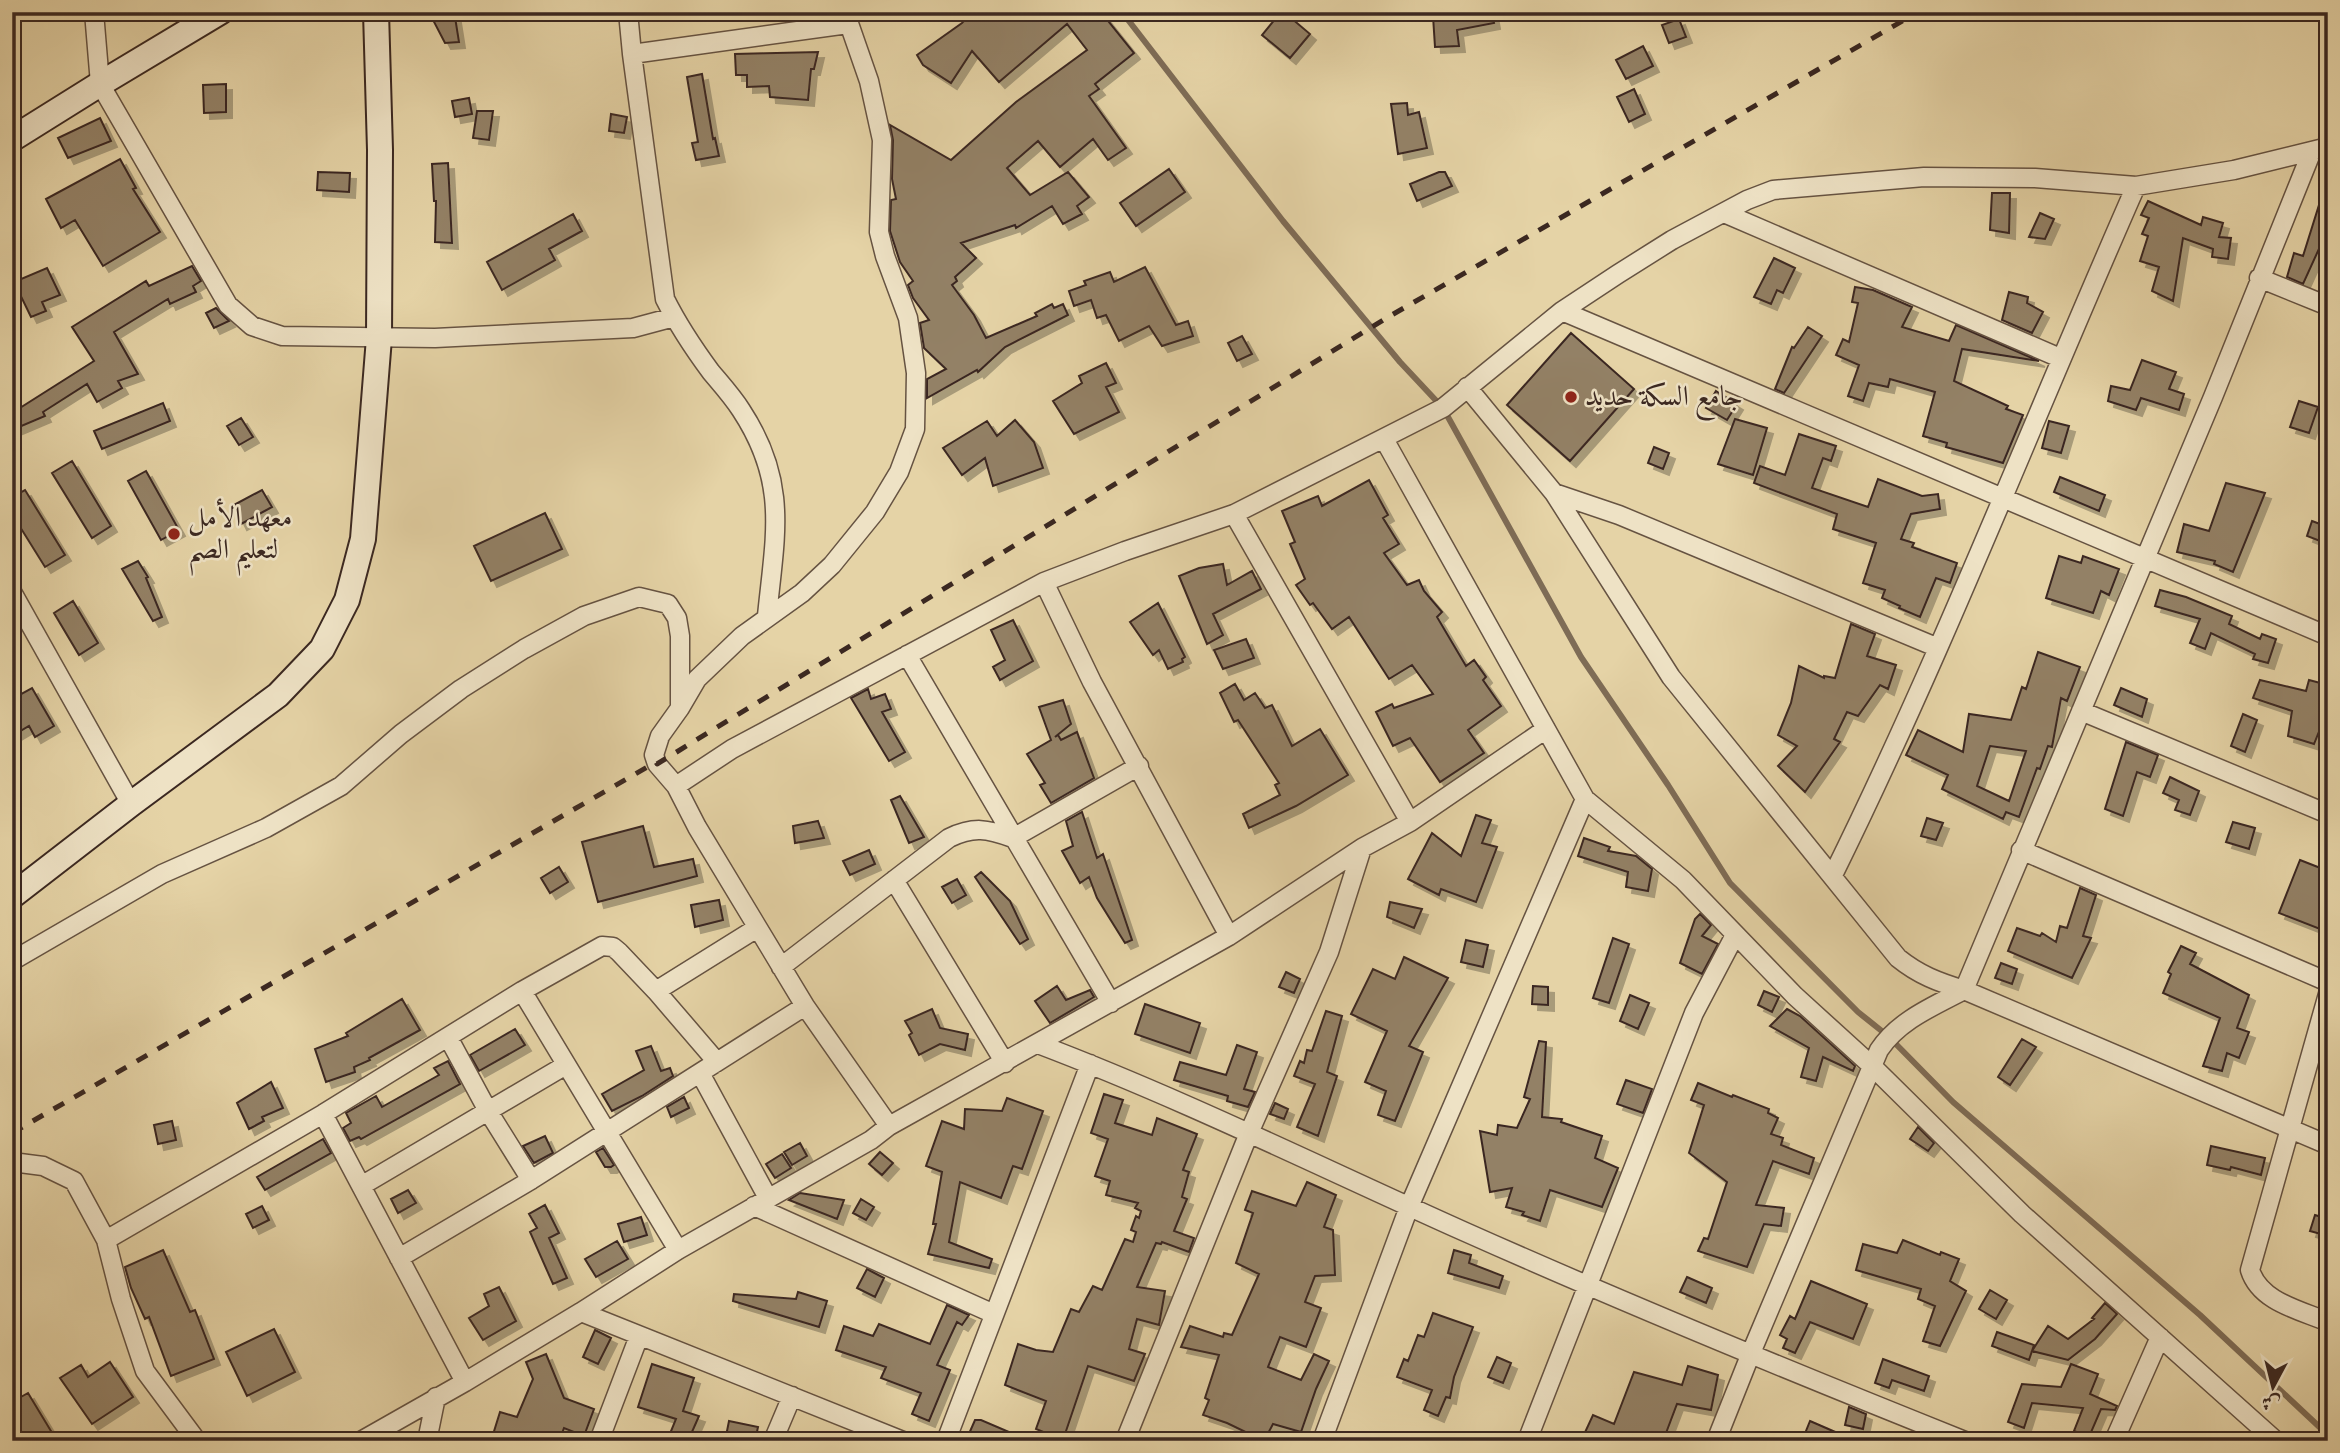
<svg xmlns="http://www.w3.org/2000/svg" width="2340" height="1453" font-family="'IM FELL English',Amiri,serif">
  <defs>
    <filter id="shadow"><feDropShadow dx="6" dy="6" stdDeviation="0" flood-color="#0004"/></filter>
  </defs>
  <rect width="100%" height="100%" fill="#e5d3a6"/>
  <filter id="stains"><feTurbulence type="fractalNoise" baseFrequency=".00286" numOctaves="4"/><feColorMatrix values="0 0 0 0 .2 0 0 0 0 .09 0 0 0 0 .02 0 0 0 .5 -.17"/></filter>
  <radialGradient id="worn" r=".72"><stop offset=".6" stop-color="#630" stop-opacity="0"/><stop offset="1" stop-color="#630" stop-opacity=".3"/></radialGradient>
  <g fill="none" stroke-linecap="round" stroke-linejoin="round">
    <path stroke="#7e6c56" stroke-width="6" d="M1122 12 1283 221 1400 362 1443 408 1581 657 1668 785 1730 883 1858 1012 1888 1036 1953 1102 2200 1315 2328 1435"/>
  </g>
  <path fill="#938166" stroke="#3b2821" stroke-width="2" fill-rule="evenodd" filter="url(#shadow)" d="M972 12H1101L1134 53 1095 84 1099 89 1089 96 1126 148 1108 160 1093 139 1060 167 1038 141 1007 168 1030 195 1068 172 1089 197 1077 206 1082 214 1063 224 1052 206 1016 228 1015 225 961 243 976 258 955 277 957 281 952 285 974 315 986 338 1037 316 1035 313 1052 304 1054 308 1063 304 1068 315 1005 347 978 372 977 370 927 398V379L946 369 924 348 920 323 929 320 913 298 908 285 913 281 900 262 890 231 891 200 896 199 892 179 893 140 890 125 951 160 1016 102 1087 50 1067 24 999 82 972 51 951 83 923 65 917 55 962 23Z
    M1281 12H1284L1310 34 1290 58 1262 35Z
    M1492 12 1494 23 1457 30 1459 46 1435 47 1433 16Z
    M455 17 459 42 445 43 432 18Z
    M1679 19 1686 37 1669 43 1662 25Z
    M1643 46 1653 66 1626 79 1616 60Z
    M818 52 814 69H811L808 100 770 97 769 86 747 87V75H736L735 54Z
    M702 74 713 139 715 138 719 156 696 160 692 143 698 142 687 77Z
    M226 84V112L204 113 203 85Z
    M1634 89 1645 114 1629 122 1617 97Z
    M469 98 472 114 455 117 452 101Z
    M1407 103 1408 115 1419 112 1427 148 1398 154 1391 104Z
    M477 111H493L489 140 473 138Z
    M611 114 627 117 624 133 609 131Z
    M100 118 111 141 68 158 58 138Z
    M120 159 136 188 133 189 160 232 103 266 75 220 61 228 46 199Z
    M448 163 452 243 435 242 436 201H434L432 164Z
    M1169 169 1185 192 1136 226 1120 203Z
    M318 172 350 173 349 192 317 190Z
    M1439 172H1445L1452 186 1417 201 1410 184Z
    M2324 189H2328V229L2303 284 2287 277 2294 253 2303 256Z
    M1992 193H2010L2009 233 1990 230Z
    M2148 201 2201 225 2203 217 2223 223 2219 237 2231 238 2228 259 2212 257 2213 249 2183 238 2173 301 2152 291 2159 267 2140 261 2148 236 2142 234 2149 218 2141 215Z
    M2040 213 2054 219 2045 239 2029 237Z
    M573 214 582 231 549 249 555 260 502 290 487 262Z
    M1774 258 1795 268 1783 293 1777 290 1771 304 1754 297Z
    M192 266 201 281 193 286 196 292 170 304 168 299 114 332 138 374 118 381 122 388 97 402 87 384 43 412 45 416 12 430V413L94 361 72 327 146 281 149 286Z
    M1145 267 1176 325 1188 321 1193 336 1162 346 1149 326 1119 341 1106 315 1097 318 1091 300 1074 306 1069 291 1086 285 1084 281 1110 272 1114 282Z
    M47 268 60 295 42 302 46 311 31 317 14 282Z
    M1855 287 1873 290 1912 307 1902 327 1949 341 1956 325 2039 361 1962 349 1954 381 2008 406 2006 409 2023 415 2003 463 1946 447 1947 443 1923 436 1935 392 1890 379 1888 387 1869 383 1863 401 1848 396 1859 365 1836 355 1843 339 1849 342 1858 303 1852 302Z
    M2009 292 2028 297 2027 303 2043 312 2032 333 2002 320Z
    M216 308 229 321 214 328 206 313Z
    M1808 327 1822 336 1784 393 1775 389 1792 347 1794 348Z
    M1571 333 1634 389 1570 461 1507 405Z
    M1242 336 1252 354 1237 361 1228 343Z
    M2142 360 2176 372 2169 389 2184 394 2179 410 2141 398 2136 410 2108 401 2111 386 2130 390Z
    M1106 363 1116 383 1106 387 1119 412 1074 434 1053 401 1082 383 1079 376Z
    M1716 391 1737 404 1727 420 1706 408Z
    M2299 401 2318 407 2309 433 2290 427Z
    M163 403 170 421 102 449 94 431Z
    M241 418 253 437 239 445 227 426Z
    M1735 419 1767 428 1753 475 1718 464Z
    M1015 420 1034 442 1043 468 993 486 985 458 962 475 943 448 987 421 997 436Z
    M2049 421 2069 426 2061 453 2042 448Z
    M1799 434 1836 446 1831 461 1823 458 1812 488 1868 507 1878 479 1922 496 1938 494 1940 509 1911 514 1901 539 1914 543 1912 547 1957 563 1950 583 1936 578 1920 617 1899 608 1900 606 1882 598 1885 590 1863 583 1876 543 1833 529 1837 514 1754 483 1760 466 1785 475Z
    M1654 447 1669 453 1663 469 1648 463Z
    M72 461 111 526 92 538 52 473Z
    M146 471 179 530 161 540 128 481Z
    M2060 477 2105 495 2099 511 2054 492Z
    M1369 480 1388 515 1383 518 1399 544 1384 553 1407 585 1419 580 1424 591 1442 612 1437 617 1466 666 1474 660 1486 677 1483 680 1501 706 1468 730 1484 753 1440 782 1410 738 1393 746 1376 712 1392 704 1394 708 1433 694 1412 665 1389 679 1349 617 1332 629 1313 603 1310 605 1296 585 1305 579 1290 544 1295 542 1282 511 1318 496 1322 506Z
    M2226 483 2265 493 2233 572 2214 564 2215 561 2177 552 2184 524 2209 531Z
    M25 490 65 555 45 567 12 514V497Z
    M262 490 272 507 241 524 232 506Z
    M545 513 562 549 491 581 474 546Z
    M2312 521 2328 527V544L2307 536Z
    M2059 556 2081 563 2083 556 2119 569 2109 595 2101 591 2093 613 2046 598Z
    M138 561 148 577 146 578 162 617 153 621 122 569Z
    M1223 564 1227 585 1252 571 1261 589 1213 614 1223 635 1207 644 1179 576 1199 568Z
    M2160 590 2186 597 2232 616 2229 624 2260 639 2262 634 2276 639 2268 663 2253 659 2255 654 2211 633 2205 649 2190 643 2200 619 2155 606Z
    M73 601 98 643 79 655 54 613Z
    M1158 603 1185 657 1182 659 1183 662 1168 669 1159 650 1153 655 1130 622Z
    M1013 620 1033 661 1000 680 993 667 1005 660 991 630Z
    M1851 624 1875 634 1867 656 1896 665 1888 689 1880 685 1858 716 1847 712 1834 739 1840 742 1805 792 1778 766 1797 746 1778 735 1791 703 1799 666 1824 678V676L1835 678Z
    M1246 639 1254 658 1223 669 1214 650Z
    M2038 652 2080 667 2067 701 2061 698 2052 747 2048 746 2040 769 2037 768 2019 817 2006 812 2003 819 1942 789 1948 775 1906 755 1918 730 1963 752 1969 714 2011 720 2022 687 2026 689ZM1990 746 2026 751 2009 801 1977 786Z
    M2260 680 2306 691 2309 680 2328 685V709L2314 744 2288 736 2292 711 2253 698Z
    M1235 684 1244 700 1255 693 1265 708 1272 705 1292 746 1320 729 1348 775 1296 806 1249 828 1243 814 1280 795 1275 785 1279 783 1238 720 1234 722 1220 693Z
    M32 688 54 726 35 737 29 726 12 736V699Z
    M2121 688 2147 699 2142 717 2114 705Z
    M868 689 871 699 885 694 891 709 882 712 905 752 889 761 851 698Z
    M1063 700 1071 724 1055 737 1058 735 1061 740 1077 732 1094 778 1051 803 1040 785 1045 783 1027 754 1051 740 1039 707Z
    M2243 714 2257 720 2245 752 2231 746Z
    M2126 742 2158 755 2150 777 2137 772 2123 816 2105 809Z
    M2170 777 2199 791 2190 815 2175 810 2179 800 2163 793Z
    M900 796 924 837 909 843 891 800Z
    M1082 812 1097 858 1103 854 1132 940 1125 943 1097 898 1089 877 1080 883 1062 851 1073 846 1066 821Z
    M1476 815 1491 820 1482 843 1497 847 1476 902 1441 889 1439 895 1408 879 1432 833 1461 856Z
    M1927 818 1943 823 1936 840 1921 836Z
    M818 821 824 838 795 843 793 826Z
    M2233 822 2255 828 2249 849 2226 842Z
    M643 826 654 867 693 859 697 876 598 902 582 842Z
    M1584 838 1610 847 1608 851 1636 856 1652 869 1648 891 1626 887 1628 872 1578 856Z
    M869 850 875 864 850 875 843 861Z
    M2300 860 2328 871V908L2320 929 2279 913Z
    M559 867 568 882 550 893 541 878Z
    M981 872 1010 901 1028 939 1020 944 975 877Z
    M957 879 966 895 952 903 942 887Z
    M2080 888 2096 895 2083 936 2091 938 2072 978 2008 951 2017 928 2040 936 2042 933 2056 942 2060 926 2067 928Z
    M719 900 723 920 695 927 691 905Z
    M1390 902 1422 909 1414 928 1387 917Z
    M1700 914 1711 925 1702 936 1718 944 1702 974 1680 963 1695 919Z
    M1613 938 1629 944 1609 1003 1593 998Z
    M1466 940 1488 945 1483 967 1461 962Z
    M2181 946 2196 953 2190 964 2249 995 2237 1028 2249 1032 2239 1058 2227 1053 2222 1071 2203 1066 2220 1018 2163 993 2171 974 2168 972Z
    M1404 957 1448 978 1409 1046 1423 1052 1395 1121 1378 1115 1386 1091 1365 1082 1387 1031 1351 1014 1373 969 1395 979Z
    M2001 963 2017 969 2012 984 1995 978Z
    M1286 972 1300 979 1294 993 1279 987Z
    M1057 986 1066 1000 1090 990 1094 997 1050 1023 1035 1001Z
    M1533 986 1548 987V1005L1532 1004Z
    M1764 991 1779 997 1772 1012 1758 1005Z
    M1630 995 1649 1003 1638 1029 1620 1021Z
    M402 999 420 1030 369 1058 370 1060 354 1067 355 1072 326 1082 315 1049 348 1036 346 1033Z
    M1145 1004 1200 1023 1190 1053 1135 1034Z
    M932 1009 940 1028 968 1034 965 1050 940 1044 919 1055 909 1035 912 1033 905 1021Z
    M1787 1009 1800 1016 1855 1066 1853 1071 1823 1057 1816 1081 1801 1077 1809 1048 1770 1026Z
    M1326 1011 1342 1016 1327 1072 1337 1076 1318 1136 1297 1127 1315 1084 1294 1076 1300 1061 1304 1063 1307 1050 1312 1051Z
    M515 1029 525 1045 479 1071 470 1055Z
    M2022 1039 2036 1047 2010 1085 1998 1077Z
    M1539 1041 1546 1042 1542 1117 1562 1119 1561 1122 1602 1136 1595 1158 1618 1168 1602 1207 1550 1190 1540 1221 1522 1215 1524 1212 1506 1207 1512 1188 1490 1192 1480 1131 1497 1135 1498 1125 1517 1128 1530 1099 1524 1097Z
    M1237 1045 1257 1052 1244 1089 1255 1092 1248 1107 1227 1101 1228 1096 1174 1080 1180 1062 1226 1075Z
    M651 1046 661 1071 670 1068 673 1076 642 1096 612 1111 602 1094 644 1070 636 1051Z
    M448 1061 460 1084 361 1139 359 1137 350 1141 343 1128 351 1123 346 1113 376 1096 382 1107 439 1075 434 1068Z
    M1626 1080 1652 1089 1643 1113 1617 1104Z
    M271 1082 283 1108 262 1117 264 1121 249 1129 237 1103Z
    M1698 1083 1732 1097 1733 1095 1769 1109 1768 1113 1778 1118 1771 1134 1783 1138 1781 1145 1814 1158 1809 1174 1773 1161 1756 1205 1784 1208 1781 1226 1764 1224 1747 1267 1698 1251 1704 1238 1708 1239 1727 1182 1689 1153 1704 1105 1691 1100Z
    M1104 1094 1123 1100 1115 1123 1152 1135 1157 1118 1197 1134 1183 1170 1189 1172 1182 1197 1187 1199 1174 1231 1194 1238 1189 1252 1162 1242 1161 1244 1156 1243 1137 1287 1165 1291 1159 1325 1137 1319 1129 1349 1145 1354 1134 1381 1088 1366 1063 1440 1036 1429 1046 1401 1005 1385 1018 1344 1036 1350 1053 1352 1071 1309 1079 1312 1093 1286 1102 1290 1125 1239 1133 1242 1136 1232 1131 1230 1136 1216 1139 1218 1141 1211 1135 1208 1138 1203 1106 1195 1110 1181 1095 1176 1108 1139 1091 1133Z
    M684 1097 689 1108 671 1117 667 1107Z
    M1007 1098 1043 1111 1022 1169 1013 1166 1001 1198 960 1182 949 1242 992 1259 989 1268 928 1254 936 1224H933L942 1172 926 1166 942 1121 964 1129 965 1109 1002 1111Z
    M1275 1103 1288 1109 1284 1119 1270 1114Z
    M172 1121 176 1140 158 1144 154 1125Z
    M1918 1127 1934 1143 1928 1151 1910 1139Z
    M545 1136 553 1153 534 1163 523 1146Z
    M323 1139 331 1153 265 1190 257 1177Z
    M800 1143 807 1156 792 1165 784 1152Z
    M2211 1146 2265 1158 2261 1175 2231 1167 2230 1170 2207 1165Z
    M603 1148 614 1165 611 1167H605L596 1152Z
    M880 1152 893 1163 882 1175 869 1164Z
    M782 1154 791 1168 775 1178 766 1164Z
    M1307 1182 1336 1195 1324 1227 1333 1230 1335 1275 1315 1276 1305 1302 1321 1308 1306 1347 1280 1337 1268 1367 1301 1380 1314 1354 1329 1361 1316 1389 1301 1432 1273 1424 1264 1441 1227 1423 1203 1415 1209 1400 1205 1398 1219 1355 1181 1347 1190 1326 1223 1337 1224 1333 1232 1335 1259 1274 1236 1263 1253 1213 1245 1210 1252 1191 1296 1206Z
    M408 1190 416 1203 398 1213 391 1199Z
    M800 1193 844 1200 837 1219 789 1200Z
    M861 1199 874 1207 866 1220 853 1213Z
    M545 1205 559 1233 549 1238 567 1278 553 1284 530 1232 537 1228 529 1214Z
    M262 1206 269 1220 253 1228 246 1214Z
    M2315 1215 2328 1219V1236L2310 1231Z
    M641 1217 647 1235 624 1242 618 1224Z
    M1903 1240 1940 1255 1941 1252 1959 1259 1950 1281 1966 1291 1940 1346 1923 1341 1935 1306 1918 1299 1921 1289 1856 1270 1863 1244 1897 1253Z
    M617 1241 628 1259 596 1277 585 1259Z
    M163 1250 190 1312 195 1310 214 1359 171 1376 149 1317 145 1319 131 1288 125 1267Z
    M1454 1250 1471 1255 1469 1263 1503 1276 1499 1288 1448 1273Z
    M867 1269 884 1278 875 1297 857 1288Z
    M1687 1277 1712 1288 1706 1303 1680 1292Z
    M1811 1281 1867 1304 1853 1339 1810 1322 1795 1353 1783 1348 1787 1339 1780 1335 1790 1316 1795 1319Z
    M499 1287 516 1321 483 1340 469 1318 489 1306 484 1294Z
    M1990 1290 2007 1300 1996 1319 1979 1309Z
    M798 1292 827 1301 819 1327 733 1301 734 1294 796 1299Z
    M2105 1303 2117 1314 2095 1339 2068 1360 2032 1351 2048 1326 2068 1339 2094 1319 2092 1318Z
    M947 1305 969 1315 962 1325 957 1322 937 1365 950 1370 929 1421 912 1414 921 1393 881 1378 886 1367 836 1350 844 1326 873 1336 879 1324 930 1344Z
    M1433 1313 1473 1327 1454 1377 1450 1398 1446 1397 1438 1416 1424 1410 1432 1390 1397 1377 1404 1359 1408 1361 1418 1335 1424 1337Z
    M274 1329 295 1372 247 1396 226 1352Z
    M595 1330 611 1338 598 1364 583 1357Z
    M1997 1332 2034 1345 2029 1360 1992 1346Z
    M546 1354 564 1398 594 1409 584 1436 564 1428 559 1441H491L500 1412 517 1417 533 1379 526 1362Z
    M1497 1357 1511 1363 1503 1383 1488 1377Z
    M1883 1359 1929 1376 1924 1391 1892 1380 1889 1388 1875 1383Z
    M110 1362 133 1397 92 1424 60 1378 81 1365 88 1377Z
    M652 1364 694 1378 683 1411 699 1416 688 1441H667L676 1419 638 1407Z
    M2071 1364 2098 1374 2090 1394 2117 1406 2115 1410 2101 1409 2089 1437 2074 1431 2083 1408 2032 1403 2024 1428 2008 1422 2022 1384 2061 1387Z
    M1688 1366 1718 1375 1711 1410 1677 1404 1663 1441H1581L1593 1415 1614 1424 1634 1372 1682 1385Z
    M28 1393 57 1441H12V1402Z
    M1849 1407 1866 1414 1863 1429 1845 1425Z
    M975 1420H981L1030 1441H980L968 1436Z
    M729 1421 758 1427 755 1441H725Z
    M1810 1421 1856 1441H1802Z"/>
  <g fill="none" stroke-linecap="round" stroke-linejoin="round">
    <g stroke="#665342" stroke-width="21">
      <path id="street" d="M94 12 100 84 228 305 252 326 282 336 435 338 633 328 674 317
        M628 12 632 54 665 299C678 325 694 349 711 372 721 384 732 396 741 410 789 483 775 535 767 616
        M845 12 869 81 882 140 879 232 885 256 908 318 916 373 915 429 899 472 875 512 832 565 802 593 742 636 697 679 680 708 660 736 654 755 657 764 676 786 697 827 805 1006 889 1126
        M632 54 848 24
        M1724 213 2060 358
        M2259 278 2328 306
        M1562 311 2328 636
        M1467 387 1554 493 1671 677 1898 958C1919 975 1938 982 1964 990L2328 1145
        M1384 439 1585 799 1683 880 1795 996 1872 1066 2022 1214 2276 1441
        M1554 493 1619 515 1936 647
        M1234 514 1410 822
        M1044 582 1092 682 1229 936
        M12 592 131 804
        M907 655 1111 1003
        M2081 711 2328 814
        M676 786 732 749 1044 582 1125 551 1234 514 1443 408 1562 311 1618 274 1672 240 1747 200 1773 190 1924 177 2035 178 2136 186 2234 170 2328 147
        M2021 850 2328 982
        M1833 875C1944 650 2035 415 2136 186
        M894 880 1005 1063
        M12 961 162 874 266 828 341 786 401 734 461 689 524 649 584 616 639 597 668 604 677 618 680 636V705
        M781 967 949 838C974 826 987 829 1013 838L1139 766
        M522 991 678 1250
        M656 991 757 928
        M2328 994 2250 1270C2260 1302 2300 1310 2328 1322
        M448 1037 488 1111 531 1180
        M1038 1044C1183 1099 1322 1168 1463 1231 1629 1305 1797 1374 1965 1441
        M700 1073 768 1198
        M323 1114 465 1382
        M12 1162 43 1166 74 1181 106 1240 121 1299 145 1371 197 1441
        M361 1186 566 1065
        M754 1206 994 1314
        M106 1240 323 1114 522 991 602 946 613 947 619 952 656 991 717 1062
        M399 1258 531 1180 805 1006
        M581 1312 903 1441
        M361 1441 465 1382 581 1312 678 1250 871 1140 889 1126 1229 936 1362 848 1410 822 1546 729
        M427 1441 436 1397
        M599 1441 639 1336
        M773 1441 792 1396
        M946 1441 1090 1064
        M1125 1441 1249 1133 1329 952 1362 848
        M1322 1441 1409 1207 1585 799
        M1527 1441 1694 1013 1735 935
        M1716 1441 1751 1353 1879 1050C1899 1020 1934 1006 1964 990L2213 397 2312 151
        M2114 1441 2160 1337"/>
    </g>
    <g stroke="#3b2821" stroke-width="28">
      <path id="secondary" d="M12 139 100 84 220 12
        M12 896 131 804 278 695 322 649 347 600 363 539 379 338 380 150 376 12"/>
    </g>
    <use href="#street" stroke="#eee2c5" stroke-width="18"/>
    <use href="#secondary" stroke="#eee2c5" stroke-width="24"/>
    <path stroke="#3b2821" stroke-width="5" stroke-dasharray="12 12" stroke-linecap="butt" d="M12 1133 656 762 657 764 1390 316 1918 12"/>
  </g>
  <g fill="#8f2418" stroke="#eee2c5" stroke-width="2.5">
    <circle cx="1571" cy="397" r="7"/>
    <circle cx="174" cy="534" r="7"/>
  </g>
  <g text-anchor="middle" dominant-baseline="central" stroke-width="5" stroke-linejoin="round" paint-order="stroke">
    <g font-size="28" fill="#3b2821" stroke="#eee2c5" text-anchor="start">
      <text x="1585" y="397">جامع السكة حديد</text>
      <text x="188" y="518">معهد الأمل<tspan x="188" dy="32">لتعليم الصم</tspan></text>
    </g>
  </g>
  <rect width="2340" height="1453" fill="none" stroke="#e5d3a6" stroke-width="42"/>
  <rect x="14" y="14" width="2312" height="1425" fill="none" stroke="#3b2821" stroke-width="3.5"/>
  <rect x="21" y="21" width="2298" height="1411" fill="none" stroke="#3b2821" stroke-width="2"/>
  <g transform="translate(2273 1387) rotate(187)" stroke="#eee2c5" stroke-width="5" paint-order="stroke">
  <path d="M0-5L12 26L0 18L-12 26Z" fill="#3b2821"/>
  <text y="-10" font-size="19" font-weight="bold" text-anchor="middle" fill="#3b2821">ش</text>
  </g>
  <rect width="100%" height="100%" filter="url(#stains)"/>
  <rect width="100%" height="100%" fill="url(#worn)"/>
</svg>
